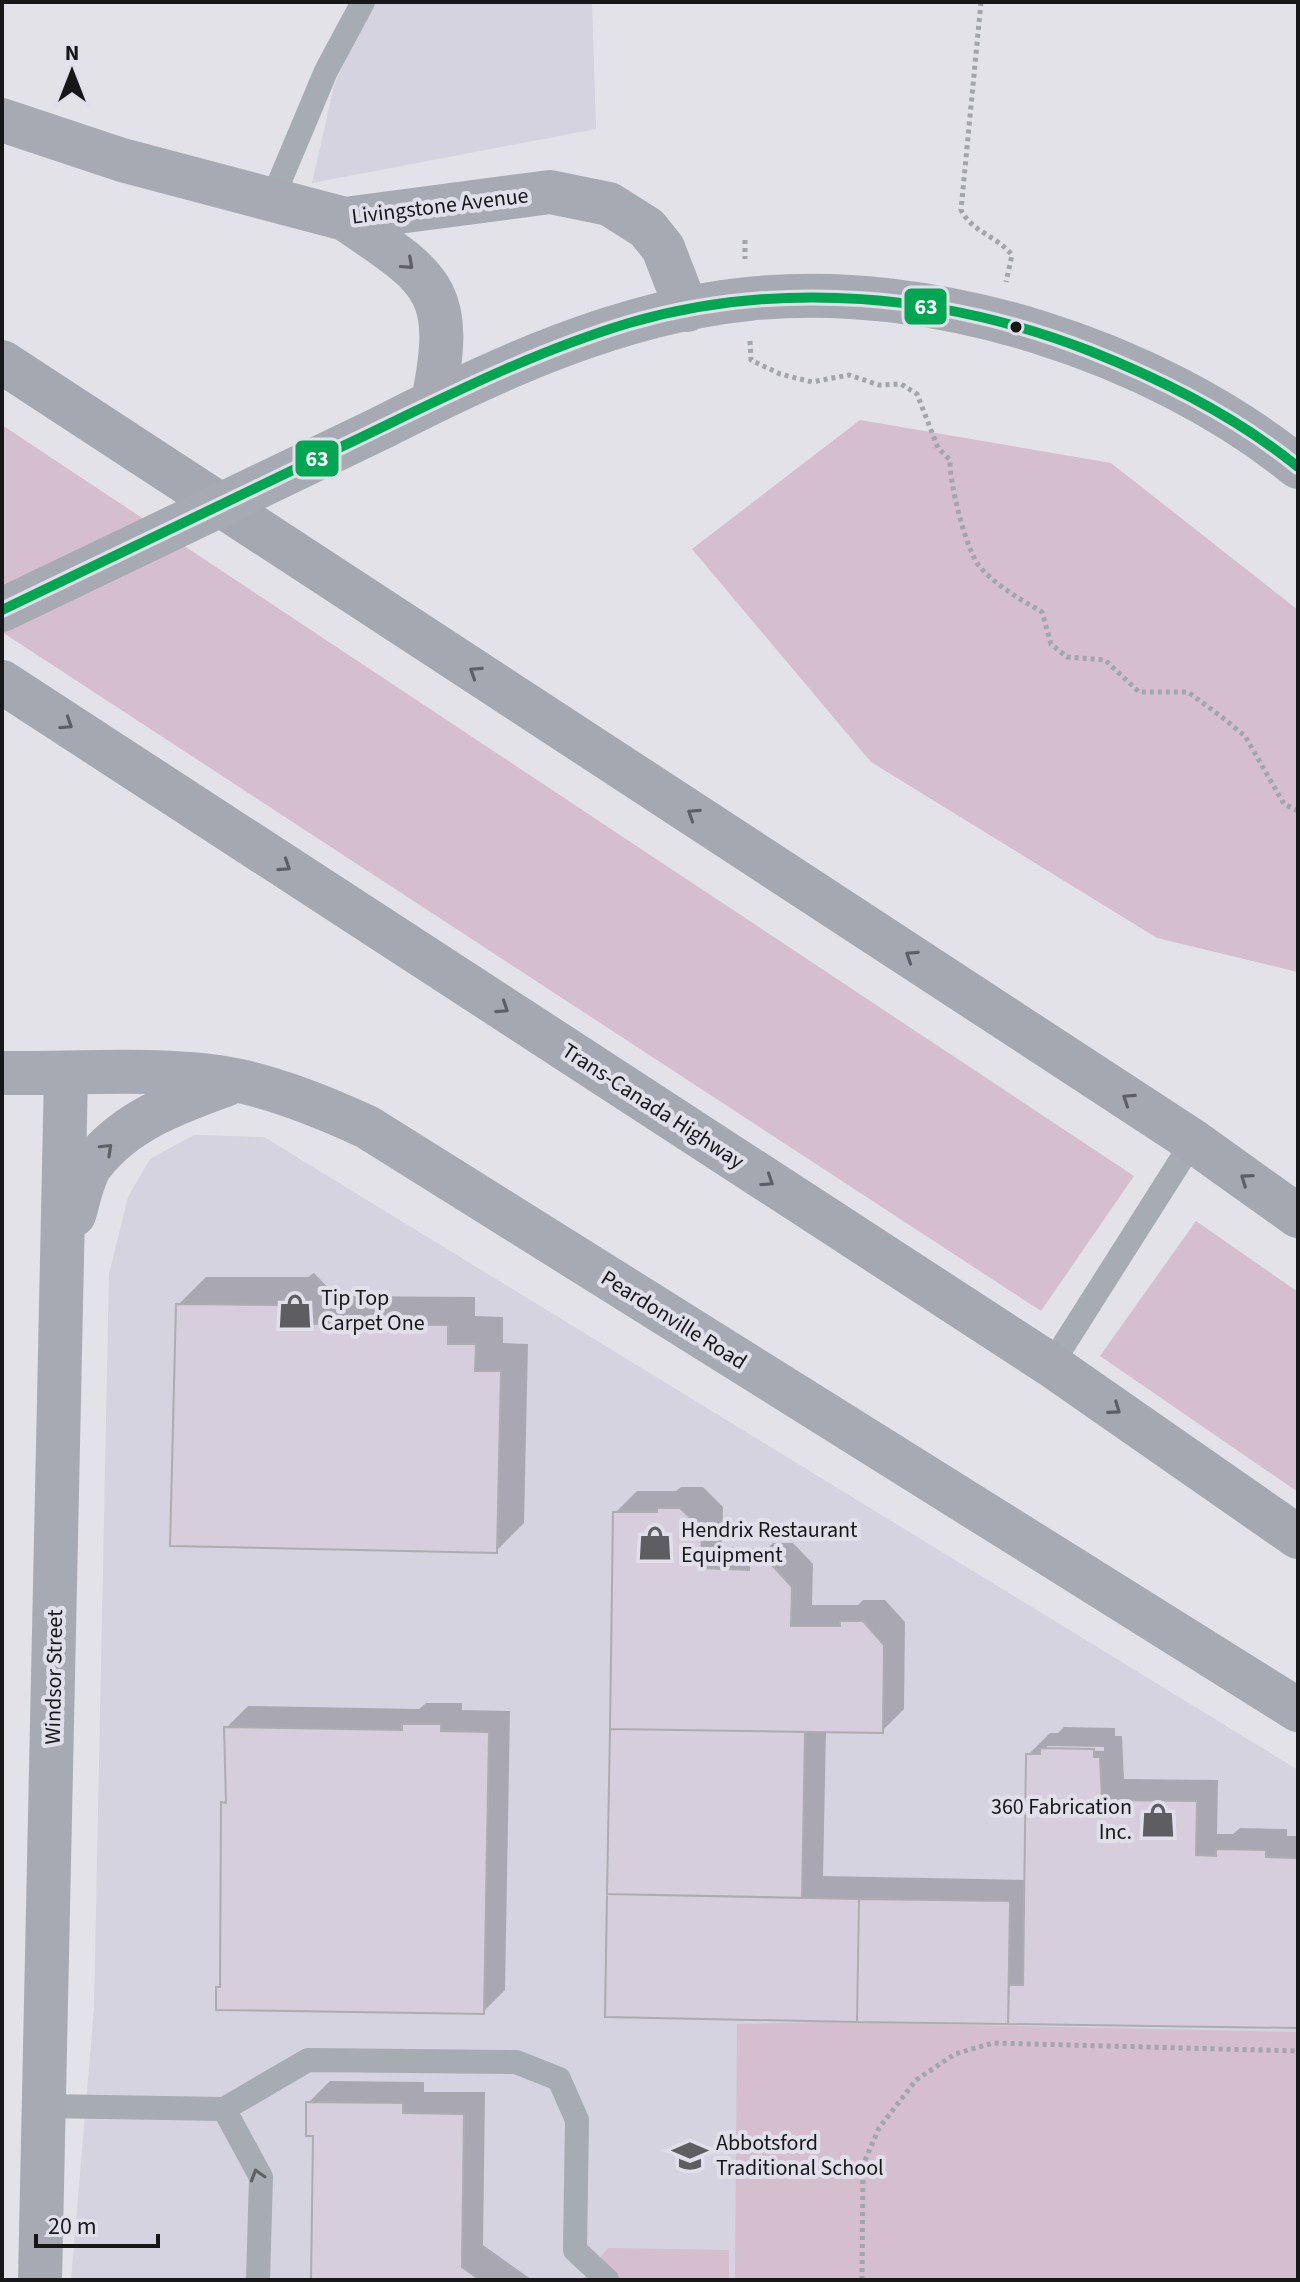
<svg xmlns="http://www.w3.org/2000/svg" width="1300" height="2282" font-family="'Source Sans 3',sans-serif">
  <rect width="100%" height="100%" fill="#e3e2e8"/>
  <path fill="#d4d3df" d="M370 2H592L596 129 312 183 334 86Z
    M194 1135 264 1137 1298 1770V2280H71L94 2008 109 1274 128 1197 150 1159Z"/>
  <path fill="#d5bece" d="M860 420 1111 463 1298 610V972L1157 938 871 762 692 549Z
    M2 425 1134 1176 1041 1311 2 632Z
    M1196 1221 1298 1292V1492L1100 1356Z
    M827 2022 1298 2032V2280H735L737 2024Z
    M608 2248 729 2250V2280H582Z"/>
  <path fill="#0003" fill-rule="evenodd" d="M314 1273 336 1296 475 1297V1316L503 1317V1343L528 1344 524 1523 496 1551 178 1305 206 1277H308Z
    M681 1487H703L723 1507 722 1547 767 1549 773 1543H793L813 1564 812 1605H858L863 1600H885L905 1622 904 1709 882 1731H826L823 1876 1027 1880 1028 1755 1050 1733H1058L1064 1727 1115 1728V1736H1122L1124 1779 1218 1780 1217 1834H1233L1240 1828 1287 1829V1836H1298V2026L607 2015 615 1513 637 1491H676ZM1047 1746 1104 1747V1751L1047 1750Z
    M426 1703H462V1710L510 1711 505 1990 483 2012 218 1988 222 1984 223 1803 228 1798 226 1728 248 1706 419 1709Z
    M330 2081 424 2082V2092H485L483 2245 532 2280H313L315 2134 308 2103Z"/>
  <path fill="#d6cedc" stroke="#adacb0" stroke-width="2" d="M284 1299 307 1324 448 1325V1344H476L475 1371H501L497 1553 170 1546 176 1304 278 1305Z
    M657 1508H680L702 1529 701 1568 749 1570V1564H771L792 1587 791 1626H840V1621H863L884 1645 883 1733 610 1729 613 1512H657Z
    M402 1724H441V1731L489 1732 484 2014 216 2010V1987H220L221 1802 226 1803 224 1727 402 1730Z
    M610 1729 805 1732 802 1898 607 1894Z
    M1040 1748 1094 1749V1757H1100L1102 1800 1197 1801 1196 1855 1216 1856V1849L1266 1850V1857L1298 1858V2028L1008 2024 1009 1985H1023L1026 1754H1040Z
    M607 1894 859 1899 857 2022 605 2017Z
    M859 1899 1010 1901 1008 2024 857 2022Z
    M306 2102 403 2103V2113L464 2114 462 2267 480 2280H311L313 2136H306Z"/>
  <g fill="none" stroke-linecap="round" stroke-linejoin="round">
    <path stroke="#a2a5ab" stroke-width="5" stroke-dasharray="4 4" stroke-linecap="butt" d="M981 2 961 210C972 232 997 236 1012 255L1006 282
      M745 240V259
      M750 341 751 360 780 374 812 382 849 375 879 385 901 384 917 394 938 448 950 460C949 481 966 553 981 568 998 587 1020 599 1042 612L1051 644 1067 657 1105 660 1139 692H1188L1223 718 1245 736 1284 804 1298 811
      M862 2280 863 2165 879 2128 916 2080 955 2054 993 2043 1298 2051"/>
    <path stroke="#a7abb2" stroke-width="24" d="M271 202 326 71 363 2
      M1051 1365 1193 1141
      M44 2106 224 2109 261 2177 258 2280
      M224 2109 308 2060 516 2062 559 2079 577 2120 575 2250 607 2280"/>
    <path stroke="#a7aab2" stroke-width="44" d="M2 120 122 160 345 219 550 192 609 204 647 228 663 248 687 310
      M345 219C433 279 456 289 433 401
      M383 427C496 369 620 312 748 299 932 279 1155 351 1298 467
      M2 1073C75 1074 170 1066 240 1081 285 1091 326 1108 367 1127L1298 1710
      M74 1215C79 1199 83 1175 93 1163 127 1120 176 1103 225 1085
      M40 2280 66 1074"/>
    <path stroke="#a5a7b1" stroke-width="44" d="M2 362 1193 1141 1298 1216
      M2 682 1051 1365 1298 1537"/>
    <path stroke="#a7aab2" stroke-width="44" d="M2 610 383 427"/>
    <g stroke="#e1e0ea" stroke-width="16">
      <path id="bus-1" d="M2 610C116 555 230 500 345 445 437 401 529 353 629 323 781 279 944 294 1090 351 1163 380 1237 417 1298 467"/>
    </g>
    <use href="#bus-1" stroke="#00a651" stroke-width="10"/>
  </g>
  <defs><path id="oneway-chevron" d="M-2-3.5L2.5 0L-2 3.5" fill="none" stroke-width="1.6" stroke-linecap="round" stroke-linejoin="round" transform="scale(2)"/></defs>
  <g stroke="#5f6066">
    <use href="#oneway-chevron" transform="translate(408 264) rotate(42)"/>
    <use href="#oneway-chevron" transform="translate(107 1149) rotate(-44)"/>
  </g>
  <g stroke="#5e5f66">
    <use href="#oneway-chevron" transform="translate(475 672) rotate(-147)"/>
    <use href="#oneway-chevron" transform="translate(67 724) rotate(33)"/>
    <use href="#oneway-chevron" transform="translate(693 814) rotate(-147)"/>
    <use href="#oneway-chevron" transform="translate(285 866) rotate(33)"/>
    <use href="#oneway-chevron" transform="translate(911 956) rotate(-147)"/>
    <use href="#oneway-chevron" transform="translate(503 1008) rotate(33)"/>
    <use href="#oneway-chevron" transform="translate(1128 1099) rotate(-147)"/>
    <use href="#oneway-chevron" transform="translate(1246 1179) rotate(-145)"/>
    <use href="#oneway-chevron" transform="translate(768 1181) rotate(33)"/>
    <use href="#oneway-chevron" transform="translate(1115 1409) rotate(35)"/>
  </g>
  <use stroke="#5f6166" href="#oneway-chevron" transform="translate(257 2175) rotate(-107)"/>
  <defs>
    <g id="shop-bare" transform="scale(2.76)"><path d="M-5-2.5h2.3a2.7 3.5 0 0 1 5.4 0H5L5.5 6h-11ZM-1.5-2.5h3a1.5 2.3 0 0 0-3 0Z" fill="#5e5e62" stroke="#e1e0ea" stroke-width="2.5" paint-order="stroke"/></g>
    <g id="school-bare" transform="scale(2.76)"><path d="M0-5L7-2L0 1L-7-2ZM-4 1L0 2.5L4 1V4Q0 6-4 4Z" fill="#5e5e62" stroke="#e1e0ea" stroke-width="2.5" paint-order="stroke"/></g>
  </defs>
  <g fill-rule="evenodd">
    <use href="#shop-bare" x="295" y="1311"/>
    <use href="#shop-bare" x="655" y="1543"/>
    <use href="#shop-bare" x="1158" y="1820"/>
    <use href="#school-bare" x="690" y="2156"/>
  </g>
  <circle fill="#17171a" stroke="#e1e0ea" stroke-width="3" cx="1016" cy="327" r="7"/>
  <g text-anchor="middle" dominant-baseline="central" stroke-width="8" stroke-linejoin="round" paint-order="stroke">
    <g font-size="22" fill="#17171a" stroke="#e1e0ea">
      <text transform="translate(440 206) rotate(-7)">Livingstone Avenue</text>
      <text transform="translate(653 1106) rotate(33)">Trans-Canada Highway</text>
      <text transform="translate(674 1320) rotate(32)">Peardonville Road</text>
      <text transform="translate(54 1677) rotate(-89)">Windsor Street</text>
    </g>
    <g font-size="22" fill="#17171a" stroke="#e1e0ea" text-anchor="start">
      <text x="321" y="1298">Tip Top<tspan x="321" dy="25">Carpet One</tspan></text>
      <text x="681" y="1530">Hendrix Restaurant<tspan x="681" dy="25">Equipment</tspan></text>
      <text x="1132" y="1807" text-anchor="end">360 Fabrication<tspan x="1132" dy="25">Inc.</tspan></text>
      <text x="716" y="2143">Abbotsford<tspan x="716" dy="25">Traditional School</tspan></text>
    </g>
  </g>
  <g stroke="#e1e0ea" stroke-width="3">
    <rect x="903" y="287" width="45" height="39" rx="8" fill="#00a651"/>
    <rect x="294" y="439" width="46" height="39" rx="8" fill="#00a651"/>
  </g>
  <g font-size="22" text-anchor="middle" font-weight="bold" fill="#fff">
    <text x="926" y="314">63</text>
    <text x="317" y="466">63</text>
  </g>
  <rect width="1300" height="2282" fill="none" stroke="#17171a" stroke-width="8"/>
  <g transform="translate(72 72)" stroke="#e1e0ea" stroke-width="6" paint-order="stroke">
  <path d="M0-6L14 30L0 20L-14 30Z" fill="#17171a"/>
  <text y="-12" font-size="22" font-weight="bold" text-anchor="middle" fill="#17171a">N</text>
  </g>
  <path d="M36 2234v12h122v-12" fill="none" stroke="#17171a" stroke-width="4"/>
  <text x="48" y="2234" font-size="24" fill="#17171a" stroke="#e1e0ea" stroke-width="6" paint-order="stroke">20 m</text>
</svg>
